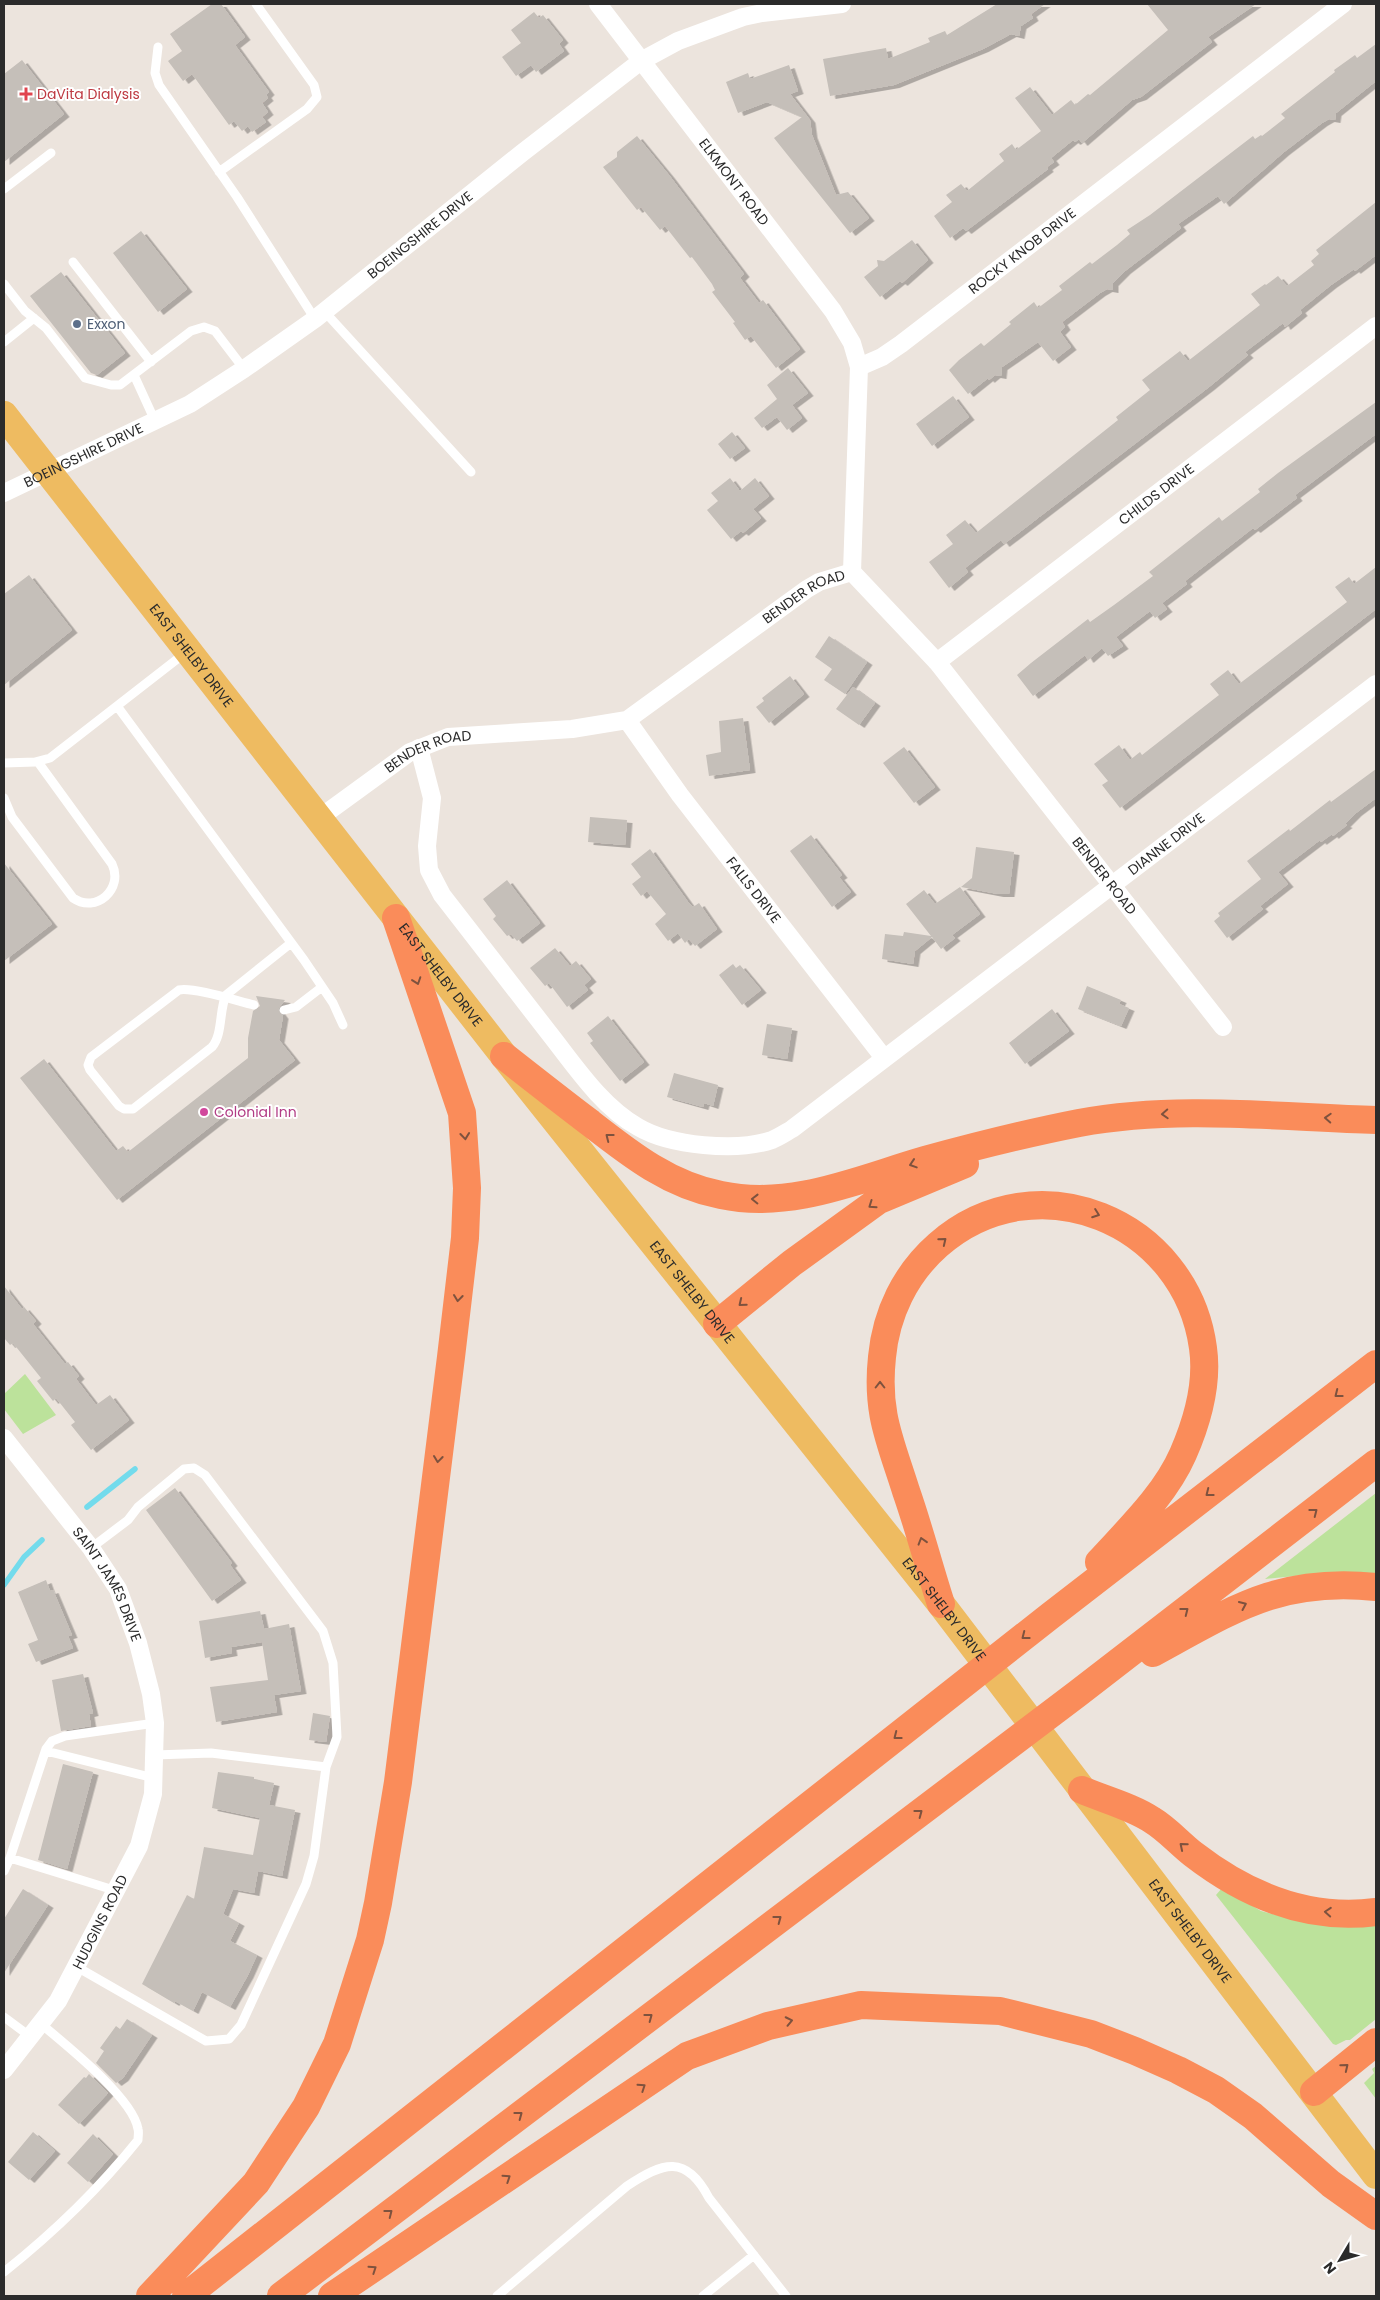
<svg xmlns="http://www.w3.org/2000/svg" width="1380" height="2300" font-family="Poppins,sans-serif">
  <defs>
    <filter id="shadow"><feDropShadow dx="5.5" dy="3" stdDeviation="0" flood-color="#0004"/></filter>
  </defs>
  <rect width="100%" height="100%" fill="#ece4dd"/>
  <path fill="#bce29b" d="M25 1374 56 1415 23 1434 4 1409V1394Z
    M1376 1493V1576L1326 1573 1265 1579Z
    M1222 1888 1261 1911 1280 1916 1376 1924V2019L1350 2040H1346L1336 2045 1333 2044 1216 1895Z
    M1376 2066V2099L1364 2083 1374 2073 1372 2069Z"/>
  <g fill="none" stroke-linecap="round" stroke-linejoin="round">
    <path stroke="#73dbec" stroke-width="5.5" d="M87 1507 135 1469
      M4 1585 24 1557 42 1540"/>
  </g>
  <path fill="#c5bfb9" filter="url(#shadow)" d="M212 4H221L245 37 235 45 269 92 266 95 268 98 262 103 268 112 262 117 266 122 252 132 248 126 242 131 234 121 229 125 192 74 183 81 168 61 182 51 170 34Z
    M997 4H1045L1031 14 1033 18 1021 26 1019 36 1011 34 983 49 894 85 830 96 823 59 886 48 888 59 930 42 928 38 945 31 947 35Z
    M1147 4H1256L1208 37 1212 42 1141 97 1132 100 1082 143 1079 139 1075 142 1073 140 1051 158 1054 162 1047 167 1048 169 966 231 963 228 950 238 934 216 952 202 946 195 961 184 967 191 1004 161 999 154 1012 144 1016 150 1041 131 1015 98 1030 87 1052 115 1071 100 1075 105 1088 94 1090 95 1168 30Z
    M534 12 539 18 543 15 563 40 559 44 564 51 536 72 531 65 516 76 502 57 521 43 511 30Z
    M1376 44V81L1336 113 1335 120 1329 119 1322 123 1284 152 1224 204 1218 196 1178 224 1181 228 1125 271 1113 283V290L1107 289 1100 293 1062 322 1065 327 1060 332 1071 347 1053 361 1038 342 1002 367 1001 376 995 375 989 380 988 378 968 394 949 370 959 360 981 343 984 346 1011 324 1009 322 1034 302 1038 308 1062 290 1059 286 1090 262 1092 264 1117 245 1130 234 1127 230 1150 215 1253 136 1255 139 1261 135 1262 136 1285 118 1281 114 1335 72 1334 70 1355 55 1357 58Z
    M22 60 64 114 4 162V74Z
    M789 65 798 91 790 94 810 120 812 135 836 195 848 192 869 218 850 233 774 138 802 117 767 102 738 113 726 82 748 73 750 79Z
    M637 136 669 175 744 274 740 278 759 303 763 300 800 349 776 368 751 336 745 340 733 323 735 322 712 292 715 290 712 284 692 257 690 258 665 226 660 230 641 207 637 210 603 167 617 157V152Z
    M1376 202V255L1355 271 1354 269 1331 285 1300 310 1302 313 1285 327 1283 323 1245 352 1248 355 1209 387 1004 544 1001 540 965 568 968 572 949 588 929 562 953 544 946 535 965 520 976 533 1118 420 1116 417 1150 390 1142 380 1180 351 1188 361 1260 305 1251 294 1265 284 1266 285 1278 276 1287 286 1314 265 1311 261 1319 254 1316 250Z
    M141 231 187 289 158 312 113 253Z
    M912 240 928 260 902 283 900 281 880 297 864 277 878 266 877 260 884 261Z
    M61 272 125 353 97 375 91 373 30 296Z
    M788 368 808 393 792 405 802 418 787 430 777 417 762 428 754 418 777 399 767 385Z
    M953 396 969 417 932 446 916 424Z
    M1376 402V434L1295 495 1297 498 1255 530 1253 528 1185 581 1187 584 1162 603 1167 609 1155 618 1150 611 1116 637 1123 646 1108 656 1102 648 1088 660 1085 655 1033 696 1017 675 1031 663 1088 619 1090 622 1114 605 1153 576 1149 572 1219 517 1222 521 1260 492 1258 489 1278 473Z
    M732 432 745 448 730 459 718 444Z
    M730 478 740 491 755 478 769 496 753 509 761 518 743 533 741 531 731 539 707 510 718 501 711 493Z
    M1376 567V609L1120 808 1102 785 1108 781 1094 764 1119 745 1130 760 1140 752 1142 755 1219 695 1210 684 1228 670 1239 684 1347 602 1335 587 1349 577 1354 584Z
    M29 575 72 630 4 685V594Z
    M829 636 867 662 845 694 824 680 832 669 815 657Z
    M790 676 804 694 769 723 756 707 764 701 762 698Z
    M853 687 875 703 859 725 836 709Z
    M743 718 750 770 709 776 706 755 721 752 719 721Z
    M904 747 935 787 914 803 883 763Z
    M1376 769V798L1356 813 1345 824 1347 825 1333 836 1332 834 1321 842 1320 840 1278 872 1288 884 1260 906 1263 909 1227 938 1214 921 1220 916 1218 913 1261 879 1247 861 1289 829 1290 831 1330 800 1331 802Z
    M590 817 627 820 625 845 588 842Z
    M811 835 842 875 839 877 851 892 832 907 790 851Z
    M976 847 1014 852 1009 894H998L961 887 972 878Z
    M650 849 688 902 693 907 699 903 717 929 695 946 689 939 685 943 678 933 668 941 655 924 666 914 647 891 641 896 632 884 641 877 631 864Z
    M4 863 52 924 4 961Z
    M507 880 540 923 517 941 511 934 507 936 493 919 496 916 483 899Z
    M960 887 980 914 952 935 955 938 941 949 932 937 915 951 913 964 882 959 885 934 903 936 904 932 931 936 906 904 924 890 935 904Z
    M555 948 570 966 576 961 591 979 584 985 588 990 567 1007 549 983 545 986 530 968Z
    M733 964 736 968 740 965 761 990 742 1005 719 975Z
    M1087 986 1121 1000 1119 1004 1129 1008 1121 1026 1078 1009Z
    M256 996 285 1000 278 1009 283 1016 279 1040 295 1060 117 1200 20 1078 44 1059 116 1151 123 1146 128 1152 248 1058V1038L253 1011 260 1006Z
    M1052 1009 1069 1031 1025 1064 1009 1043Z
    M608 1016 644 1062 620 1081 590 1043 593 1041 587 1033Z
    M767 1024 792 1028 787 1059 762 1055Z
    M674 1073 718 1085 713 1106 704 1103 703 1107 667 1097Z
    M4 1286 22 1309 24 1307 36 1321 33 1324 65 1364 68 1362 79 1376 76 1379 96 1405 110 1395 129 1420 91 1450 71 1425 75 1422 56 1398 53 1401 37 1381 41 1378 13 1343 10 1345 4 1338Z
    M175 1488 232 1563 230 1565 241 1580 212 1601 146 1510Z
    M46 1580 50 1591 53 1590 72 1635 68 1636 73 1648 36 1662 28 1644 38 1640 18 1592Z
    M260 1611 264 1629 289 1624 301 1691 274 1695 277 1712 216 1722 210 1687 268 1680 262 1642 231 1647 232 1653 205 1658 199 1621Z
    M83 1674 93 1713 89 1714 91 1726 61 1731 52 1680Z
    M313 1713 330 1716 326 1742 309 1740Z
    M63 1764 93 1772 67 1869 38 1860Z
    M218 1772 254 1777V1779L274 1783 269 1805 295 1810 282 1876 258 1871 254 1893 233 1889 223 1914 239 1923 230 1941 257 1955 248 1975 230 2007 202 1992 193 2011 175 2001 174 2003 142 1984 187 1895 194 1899 204 1847 253 1855 260 1818 212 1808Z
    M23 1889 48 1905 4 1973V1919Z
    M127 2019 152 2035 123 2078 116 2083 96 2063 104 2051 100 2048 116 2026 120 2029Z
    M89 2074 108 2093 79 2124 58 2105 84 2077 86 2078Z
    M33 2132 55 2151 29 2180 8 2162Z
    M93 2134 113 2154 88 2182 67 2163Z"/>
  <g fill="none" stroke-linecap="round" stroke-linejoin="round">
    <path stroke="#fff" stroke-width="9" d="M158 47 155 73 159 85 237 197 315 319
      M219 172 307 109 317 97 314 85 256 4
      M4 189 51 153
      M73 262 151 362
      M4 284 25 311 46 328 85 378 111 385H120L191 331 204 327 215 331 244 369
      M324 311 471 472
      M4 342 34 318
      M134 375 155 421
      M117 706 304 960 333 1003 343 1025
      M4 763 35 762 50 758 185 653
      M4 798 12 817 73 898C96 914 124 889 112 864L38 762
      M254 1005C237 1001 194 987 179 990L91 1057 88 1065 90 1070 119 1106 124 1109H133L212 1047C223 1034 219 1010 226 995L291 943
      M284 1010 296 1007 322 987
      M46 1751 154 1778
      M155 1755 211 1753 326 1767
      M10 1858 117 1891
      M4 1871 10 1858 46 1749 52 1741 65 1736 155 1723
      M77 1967 206 2041 229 2039 241 2025 306 1884 314 1856 326 1767 337 1737 333 1663 323 1631 205 1475 194 1468 184 1469 138 1507 128 1520 91 1548
      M4 2017 31 2037
      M4 2272C53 2233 98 2190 138 2140 138 2137 139 2132 138 2129 133 2098 65 2044 41 2024
      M497 2296 627 2186C663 2162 686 2154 709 2198L786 2296
      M703 2296 754 2255"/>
    <g stroke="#fff" stroke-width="18">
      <path id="s1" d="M598 4 833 311 852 343 859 367"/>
      <path id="s2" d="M4 493 190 404 244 369 315 319 522 153 641 61 678 41 743 17 762 13 842 4"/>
      <path id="s3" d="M852 572 859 367 882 357 901 344 1343 4"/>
      <path id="s4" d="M937 662 1376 326"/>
      <path id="s5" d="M627 720 680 795 884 1058"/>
      <path id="s6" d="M419 748 432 798 427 846 429 870 442 895C478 941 513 987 549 1033 575 1066 601 1106 638 1127 670 1146 737 1152 772 1140 779 1137 785 1133 792 1129L1376 684"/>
      <path id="s7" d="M318 819 410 752 448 737 572 729 627 720 807 589 819 582 852 572 937 662 1223 1027"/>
      <path id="s8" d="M4 1438 91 1548 118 1589 138 1643 151 1694 155 1723 153 1794 139 1846 58 2001 4 2070"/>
    </g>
    <path stroke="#eebb61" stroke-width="28" id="s9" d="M4 415 504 1056 941 1604 1376 2175"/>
    <path stroke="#fa8c5a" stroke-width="28" d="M504 1056C532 1078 560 1100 589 1122 630 1154 669 1185 721 1195 792 1210 859 1179 925 1160 976 1146 1028 1133 1079 1123 1177 1105 1277 1117 1376 1120
      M717 1324 792 1263 879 1200 965 1164
      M941 1604C929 1567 919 1528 906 1491 890 1440 876 1413 882 1357 886 1314 905 1274 938 1245 1036 1159 1186 1221 1203 1348 1208 1383 1197 1422 1183 1454 1165 1495 1129 1529 1099 1562
      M1153 1653C1234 1609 1280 1577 1376 1587
      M1082 1790C1103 1799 1133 1807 1152 1820 1167 1829 1179 1843 1193 1854 1246 1895 1308 1921 1376 1912
      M1314 2092 1376 2042
      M150 2296 256 2183 306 2107 337 2044 370 1940 378 1903 398 1782 451 1357 465 1238 467 1188 462 1113 396 918
      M186 2296 1050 1616 1376 1364
      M281 2296 1077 1694 1376 1463
      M332 2296 687 2056 768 2026 861 2005 1000 2011 1091 2034 1135 2051 1178 2070 1216 2090 1253 2116 1331 2184 1376 2216"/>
  </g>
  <defs><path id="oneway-chevron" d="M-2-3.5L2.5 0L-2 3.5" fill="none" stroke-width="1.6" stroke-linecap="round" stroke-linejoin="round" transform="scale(1.25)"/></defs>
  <g stroke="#7e523e">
    <use href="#oneway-chevron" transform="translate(417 981) rotate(71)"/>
    <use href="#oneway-chevron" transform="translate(1165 1114) rotate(177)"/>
    <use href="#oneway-chevron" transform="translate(1328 1118) rotate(-177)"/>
    <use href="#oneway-chevron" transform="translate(465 1136) rotate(84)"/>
    <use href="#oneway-chevron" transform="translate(609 1137) rotate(-142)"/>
    <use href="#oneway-chevron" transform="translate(913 1164) rotate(162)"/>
    <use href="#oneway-chevron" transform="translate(755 1199) rotate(-179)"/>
    <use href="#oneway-chevron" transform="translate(872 1205) rotate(145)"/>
    <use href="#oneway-chevron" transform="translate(1096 1214) rotate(20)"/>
    <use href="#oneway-chevron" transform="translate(943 1241) rotate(-39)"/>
    <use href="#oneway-chevron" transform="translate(458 1298) rotate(97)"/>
    <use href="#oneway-chevron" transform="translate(742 1303) rotate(141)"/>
    <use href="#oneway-chevron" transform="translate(880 1385) rotate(-90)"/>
    <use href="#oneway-chevron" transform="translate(1338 1394) rotate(142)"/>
    <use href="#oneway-chevron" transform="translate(438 1459) rotate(97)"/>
    <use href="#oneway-chevron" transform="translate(1209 1493) rotate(142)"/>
    <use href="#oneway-chevron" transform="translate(1314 1512) rotate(-38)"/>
    <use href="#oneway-chevron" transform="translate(922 1541) rotate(-107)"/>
    <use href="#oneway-chevron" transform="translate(1243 1605) rotate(-24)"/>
    <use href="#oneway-chevron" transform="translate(1185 1611) rotate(-38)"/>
    <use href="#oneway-chevron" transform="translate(1025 1636) rotate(142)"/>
    <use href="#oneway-chevron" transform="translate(897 1736) rotate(142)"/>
    <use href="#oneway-chevron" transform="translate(919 1813) rotate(-37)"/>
    <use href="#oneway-chevron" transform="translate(1183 1846) rotate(-140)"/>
    <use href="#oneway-chevron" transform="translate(1328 1912) rotate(-176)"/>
    <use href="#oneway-chevron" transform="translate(778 1919) rotate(-37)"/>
    <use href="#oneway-chevron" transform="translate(649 2017) rotate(-37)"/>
    <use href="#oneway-chevron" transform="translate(789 2021) rotate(-12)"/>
    <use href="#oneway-chevron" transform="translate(1345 2067) rotate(-39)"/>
    <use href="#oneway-chevron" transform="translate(642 2087) rotate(-34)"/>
    <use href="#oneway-chevron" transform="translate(519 2115) rotate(-37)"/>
    <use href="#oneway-chevron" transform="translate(507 2178) rotate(-34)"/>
    <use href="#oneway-chevron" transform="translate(389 2213) rotate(-38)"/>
    <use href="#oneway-chevron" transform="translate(373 2269) rotate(-34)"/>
  </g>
  <path fill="#e0444e" stroke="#fff" stroke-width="2" d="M23.5 86.5h5v5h5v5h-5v5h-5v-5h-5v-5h5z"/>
  <circle fill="#5c6f8a" stroke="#fff" stroke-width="2" cx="77" cy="324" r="5"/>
  <circle fill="#d1479c" stroke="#fff" stroke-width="2" cx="204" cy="1112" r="5"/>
  <g text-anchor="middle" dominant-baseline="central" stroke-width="4" stroke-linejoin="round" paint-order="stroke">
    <g font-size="14" fill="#be3a42" stroke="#fff" text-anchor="start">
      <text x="37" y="94">DaVita Dialysis</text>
    </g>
    <g font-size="14" fill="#2b2b2b" stroke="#fff">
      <text stroke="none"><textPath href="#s1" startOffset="224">ELKMONT ROAD</textPath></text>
      <text stroke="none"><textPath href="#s2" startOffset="492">BOEINGSHIRE DRIVE</textPath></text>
      <text stroke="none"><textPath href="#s3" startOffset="406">ROCKY KNOB DRIVE</textPath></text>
      <text stroke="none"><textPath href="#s2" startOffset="88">BOEINGSHIRE DRIVE</textPath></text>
      <text stroke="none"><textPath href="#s4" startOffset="276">CHILDS DRIVE</textPath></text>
      <text stroke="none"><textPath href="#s7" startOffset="551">BENDER ROAD</textPath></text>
      <text stroke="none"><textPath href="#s9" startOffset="305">EAST SHELBY DRIVE</textPath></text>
      <text stroke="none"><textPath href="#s7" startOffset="131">BENDER ROAD</textPath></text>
      <text stroke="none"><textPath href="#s6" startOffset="1088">DIANNE DRIVE</textPath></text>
      <text stroke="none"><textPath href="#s7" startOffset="1001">BENDER ROAD</textPath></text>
      <text stroke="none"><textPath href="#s5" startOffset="212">FALLS DRIVE</textPath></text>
      <text stroke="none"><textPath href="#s9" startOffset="710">EAST SHELBY DRIVE</textPath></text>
      <text stroke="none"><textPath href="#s9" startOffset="1115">EAST SHELBY DRIVE</textPath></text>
      <text stroke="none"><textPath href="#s8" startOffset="180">SAINT JAMES DRIVE</textPath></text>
      <text stroke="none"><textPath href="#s9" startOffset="1520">EAST SHELBY DRIVE</textPath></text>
      <text transform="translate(100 1922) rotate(-63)">HUDGINS ROAD</text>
      <text stroke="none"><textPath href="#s9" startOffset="1925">EAST SHELBY DRIVE</textPath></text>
    </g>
    <g font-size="14" fill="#4e5e75" stroke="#fff" text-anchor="start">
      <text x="87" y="324">Exxon</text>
    </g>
    <g font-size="14" fill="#b23c85" stroke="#fff" text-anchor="start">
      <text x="214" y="1112">Colonial Inn</text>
    </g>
  </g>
  <rect width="1380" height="2300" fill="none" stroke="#2b2b2b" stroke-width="10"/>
  <g transform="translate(1340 2260) rotate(232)" stroke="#ffffff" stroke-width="4" paint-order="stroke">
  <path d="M0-4L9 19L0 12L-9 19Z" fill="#2b2b2b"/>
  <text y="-8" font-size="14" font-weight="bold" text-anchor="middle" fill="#2b2b2b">N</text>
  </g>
</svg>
